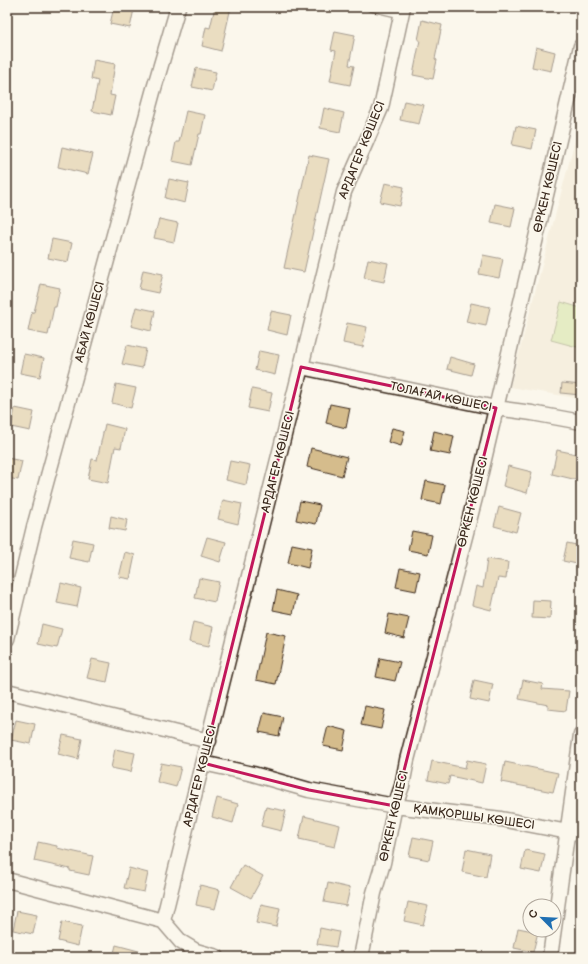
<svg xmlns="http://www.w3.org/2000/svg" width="588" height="964" font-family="'Balsamiq Sans',sans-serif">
  <rect width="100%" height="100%" fill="#fbf7ec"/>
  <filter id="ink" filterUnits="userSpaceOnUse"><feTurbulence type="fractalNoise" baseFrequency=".025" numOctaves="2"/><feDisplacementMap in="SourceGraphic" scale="8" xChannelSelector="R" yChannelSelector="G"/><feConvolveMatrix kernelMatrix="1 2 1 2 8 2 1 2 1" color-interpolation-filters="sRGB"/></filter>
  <g filter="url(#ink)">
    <path fill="#f0e5cf" d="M581 117V399L510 387Z"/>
    <path fill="#c9dd92" stroke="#828458" d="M561 302 581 308V348L551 340Z"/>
    <path fill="#d5bc8c" stroke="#3b2a1e" d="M114 7H125L134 9 130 28 110 24Z
      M215 7H231L221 51 202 46 206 27 210 28Z
      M422 20 442 25 435 59 437 60 433 79 413 75 420 40H418Z
      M335 31 355 35 349 65 354 66 350 85 330 81 336 51 331 50Z
      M536 47 555 52 551 71 532 67Z
      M94 60 115 64 110 95 115 96 111 115 92 111 98 81 91 79Z
      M196 68 216 72 212 91 192 87Z
      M404 101 424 105 419 124 400 120Z
      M324 108 344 113 340 132 320 128Z
      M186 111 205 115 201 134H199L192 165 172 161 176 142H179Z
      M516 126 536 130 532 149 512 145Z
      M62 147 93 154 88 174 58 167Z
      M309 155 329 159 304 272 284 268Z
      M169 179 189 183 185 203 165 198Z
      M385 183 404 187 400 206 380 202Z
      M495 204 515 208 511 227 491 223Z
      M159 219 178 223 174 242 154 238Z
      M52 239 72 243 68 262 48 258Z
      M483 255 503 259 499 278 479 274Z
      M368 259 388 263 384 282 364 278Z
      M143 270 163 274 158 293 139 289Z
      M41 284 60 288 56 307H54L48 335 28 331 32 312H34Z
      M471 303 490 307 486 326 466 322Z
      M136 307 155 311 151 331 131 326Z
      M271 311 291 315 287 335 267 330Z
      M347 323 367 327 363 347 343 343Z
      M127 345 146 349 142 368 122 364Z
      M259 351 279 355 275 375 255 370Z
      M24 354 44 358 40 377 20 373Z
      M450 357 474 364 471 375 447 369Z
      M562 383 581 385 580 395 561 393Z
      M116 384 136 388 131 408 112 403Z
      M252 389 272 393 268 412 248 408Z
      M330 404 350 408 346 428 326 423Z
      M15 408 34 412 30 431 11 427Z
      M105 424 125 429 121 448 115 447 108 483 88 479 92 459 97 460Z
      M392 428 405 431 401 446 388 442Z
      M434 431 454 436 450 455 430 451Z
      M311 448 347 457 342 476 307 467Z
      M557 450 581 455V463L577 480 552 474Z
      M7 458 22 461 18 480 7 478Z
      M230 461 250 465 246 485 226 480Z
      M508 466 532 472 527 493 503 486Z
      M426 481 445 485 441 504 422 500Z
      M223 500 242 504 238 524 218 519Z
      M300 501 320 505 316 524 296 520Z
      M499 507 521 513 516 532 494 526Z
      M111 516 127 520 125 531 109 528Z
      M412 531 432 535 428 554 408 550Z
      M207 537 226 542 220 562 201 556Z
      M73 539 93 543 89 562 69 558Z
      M567 543 581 546 577 564 563 561Z
      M292 544 312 548 308 568 288 563Z
      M125 552 135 555 130 579 119 577Z
      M487 559 508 562 506 579 498 578 491 610 472 605 476 586 483 588Z
      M400 568 420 572 416 591 396 587Z
      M199 578 219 582 215 602 195 598Z
      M61 583 81 588 77 607 57 603Z
      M277 590 297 595 293 614 273 610Z
      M533 600 551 601 550 619 532 618Z
      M389 614 409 618 404 638 385 633Z
      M193 622 213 627 209 646 189 642Z
      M42 624 62 629 57 648 38 644Z
      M266 632 286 636 276 684 256 680Z
      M380 658 400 662 395 681 376 677Z
      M92 659 111 663 107 682 87 678Z
      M474 680 493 684 489 703 470 699Z
      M523 680 543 684 542 689 569 691 566 711 548 709V705L519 699Z
      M365 706 385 710 381 729 361 725Z
      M264 713 283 717 279 736 259 732Z
      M16 720 35 724 31 744 11 740Z
      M328 726 347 731 343 750 323 746Z
      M63 735 82 739 78 759 58 754Z
      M115 749 135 753 131 772 111 768Z
      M467 760 486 764 482 783 450 776 448 784 428 780 432 761 465 768Z
      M505 762 558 773 553 792 501 782Z
      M161 763 181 767 176 787 157 782Z
      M217 798 238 804 233 823 212 817Z
      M266 807 286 811 281 831 261 826Z
      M304 816 340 825 335 847 299 839Z
      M413 837 433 841 429 860 409 856Z
      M38 842 57 846V848L93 856 89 875 70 871V869L34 861Z
      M466 849 490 854 486 877 462 872Z
      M525 850 545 854 541 873 521 869Z
      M243 865 263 876 251 898 231 887Z
      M129 868 148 873 144 892 124 888Z
      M328 883 350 888 346 906 324 902Z
      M200 885 220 890 215 909 196 905Z
      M408 902 428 906 423 925 404 921Z
      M261 904 280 908 276 927 256 923Z
      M17 911 37 915 33 934 13 930Z
      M62 922 82 926 78 946 58 941Z
      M320 928 339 932 336 947 317 944Z
      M518 928 538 932 533 952 514 948Z
      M116 945 150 954V957H113Z"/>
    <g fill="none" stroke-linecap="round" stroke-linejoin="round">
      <g stroke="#3b2a1e" stroke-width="10">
        <path id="service" d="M371 7 401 14"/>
      </g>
      <g stroke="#3b2a1e" stroke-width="17">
        <path id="minor" d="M301 367 496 408 532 413 581 422
          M7 639 34 527 153 92 178 7
          M7 691 209 741
          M203 763 253 774 309 790 395 806 501 819 568 832 581 833
          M7 880 163 921 181 942 196 951 217 957
          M163 921 301 367 344 192 381 108 403 7
          M361 957 374 893 383 863 395 806 402 786 407 760 475 498 581 46
          M550 957 581 735"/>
      </g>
      <use href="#service" stroke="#fbf7ec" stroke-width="7"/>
      <use href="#minor" stroke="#fbf7ec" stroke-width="14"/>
    </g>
  </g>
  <path d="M0 0H588V964H0ZM301 367 496 408 395 806 309 790 203 763Z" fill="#fbf7ec" fill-opacity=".55" fill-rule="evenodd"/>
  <path fill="none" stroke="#c2185b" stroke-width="3" stroke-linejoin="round" d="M301 367 496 408 395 806 309 790 203 763Z"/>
  <g text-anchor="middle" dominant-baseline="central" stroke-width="3" stroke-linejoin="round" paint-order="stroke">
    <g font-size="12" fill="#3b2a1e" stroke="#fbf7ec">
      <text transform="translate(362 150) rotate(-68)">АРДАГЕР КӨШЕСІ</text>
      <text transform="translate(548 187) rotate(-77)">ӨРКЕН КӨШЕСІ</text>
      <text transform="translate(90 322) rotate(-75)">АБАЙ КӨШЕСІ</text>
      <text transform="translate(441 397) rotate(12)">ТОЛАҒАЙ КӨШЕСІ</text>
      <text transform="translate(278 462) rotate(-76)">АРДАГЕР КӨШЕСІ</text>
      <text transform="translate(473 502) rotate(-76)">ӨРКЕН КӨШЕСІ</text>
      <text transform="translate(200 776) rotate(-76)">АРДАГЕР КӨШЕСІ</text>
      <text transform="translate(394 816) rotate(-77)">ӨРКЕН КӨШЕСІ</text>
      <text transform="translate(474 817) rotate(8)">ҚАМҚОРШЫ КӨШЕСІ</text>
    </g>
  </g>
  <rect width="588" height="964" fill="none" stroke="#fbf7ec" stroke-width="24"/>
  <rect x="12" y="12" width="564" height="940" fill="none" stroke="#3b2a1e" stroke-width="1.5" filter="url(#ink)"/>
  <g transform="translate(542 918) rotate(294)"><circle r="19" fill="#fbf7ec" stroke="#aea59a"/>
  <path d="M0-3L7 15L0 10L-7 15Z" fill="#1f6fb2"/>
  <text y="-6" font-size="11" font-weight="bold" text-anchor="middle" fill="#3b2a1e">С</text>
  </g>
</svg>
